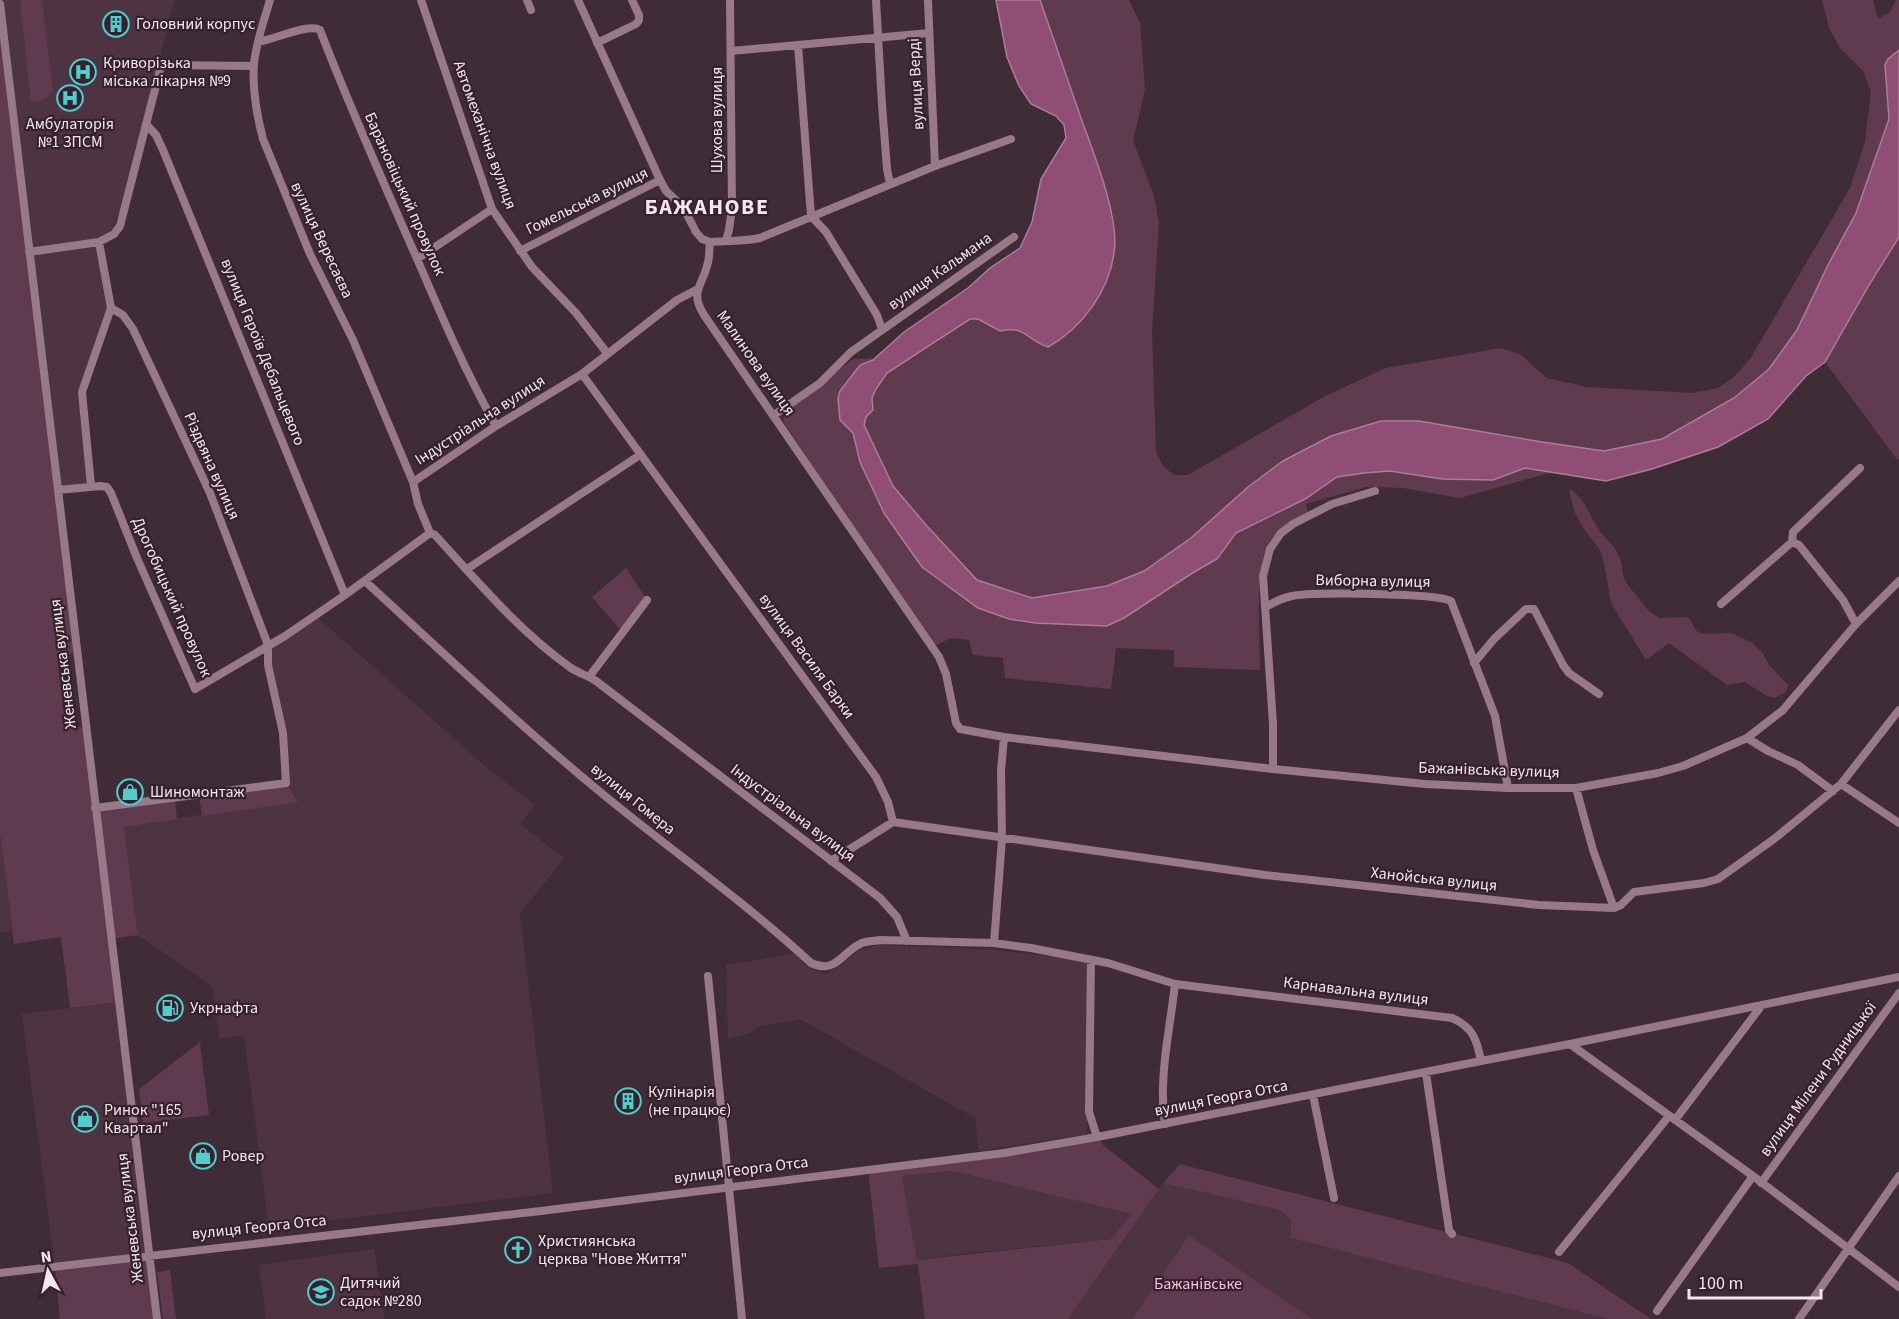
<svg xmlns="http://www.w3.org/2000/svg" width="1899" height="1319" font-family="'Source Sans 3',sans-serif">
  <rect width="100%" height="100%" fill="#402c37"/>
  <path fill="#4e3442" d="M0 0H174L127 193 112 229 99 242 111 308 82 392 91 486 58 490Z
    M317 617 485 766 535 805 520 824 564 858 520 914 553 1193 269 1228 244 1035 219 1039 213 987 138 935 124 826 297 801 286 783 268 645Z
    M0 834 12 931 0 932Z
    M879 945 995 950 1087 961V1134L979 1151 975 1118 800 1019 760 1026 750 1033 728 1039 726 965 795 954 805 965 825 974 830 972 859 951Z
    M119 1002 150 1255 55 1267 22 1014Z
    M952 1171 1132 1214 1111 1239 959 1254 917 1260 902 1176Z
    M1163 1183 1280 1210 1291 1220 1292 1238 1608 1319H1312L1189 1235 1132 1319H1068Z
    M374 1249 384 1319H266L259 1265Z"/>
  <path fill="#603a4f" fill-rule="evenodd" d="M20 0H42L53 90C48 99 41 101 31 102Z
    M1040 0H1129L1140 23 1145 90 1133 141 1154 196 1159 223 1152 330 1156 452 1162 465 1174 475H1188L1325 396 1386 368 1501 348 1521 355 1547 378 1587 387 1692 393 1718 388 1734 377 1750 359 1850 188 1865 142 1871 92 1863 71 1840 48 1829 28 1822 0H1873L1878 19 1890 12 1896 0H1899V50L1893 54 1885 65 1889 119 1856 213 1828 265 1797 330 1769 369 1734 398 1662 439 1604 451 1594 449 1581 464 1460 498 1403 488 1366 487 1306 504 1308 513C1297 520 1283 527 1273 537 1253 557 1260 640 1260 670L1174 667V650L1116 648 1111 689 1005 678 1003 658 973 655 969 640 951 638 932 647 783 421 785 412 853 359 874 358 840 420 853 433 860 462 884 514 902 536 949 550 893 486 864 425 866 417 873 410 872 398 876 389 887 373 937 342 945 333 1003 301 1086 131ZM1223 510 1239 531 1217 559 1194 572 1191 538Z
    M0 4 77 649 58 664 65 722 86 729 95 808 175 798 177 819 124 827 138 935 111 939 119 1002 70 1008 61 937 14 944 0 834Z
    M1899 237V460L1895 457 1825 362 1869 285Z
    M1572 490 1582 500 1600 532 1614 547 1621 561 1623 575 1627 584 1648 610 1659 618 1686 617 1691 620 1695 630 1703 634 1731 633 1751 642 1762 652 1769 665 1788 685 1785 693 1774 698 1767 696 1745 682 1727 685 1669 643 1646 660 1611 603 1604 563 1600 550 1584 529 1575 513 1569 491Z
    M626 568 647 600 623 633 592 597Z
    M286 783 298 802 202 816 199 794Z
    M200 1042 209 1115 143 1123 139 1089Z
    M1097 1137 1103 1145 1159 1189 1068 1319H925L918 1264 879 1268 868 1170ZM952 1171 1132 1214 1111 1239 917 1260 902 1176Z
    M1180 1164 1568 1263 1651 1319H1608L1291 1238V1220L1280 1210 1163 1183Z
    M1189 1235 1312 1319H1132Z
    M150 1255 157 1319H60L55 1267Z
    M170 1270 176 1319H163L157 1272Z"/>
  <path fill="#8f4e73" stroke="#ad7c98" stroke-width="1.5" d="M996 0H1040C1054 40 1068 81 1082 121 1094 154 1120 219 1114 253 1109 291 1082 328 1048 347 1026 340 1026 325 1000 331L978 319H970L887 373 876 389 872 398 873 410 866 417 864 425 893 486 927 526 977 580 1032 598 1107 586 1144 571 1191 538 1248 487 1283 461 1331 436 1381 421H1419L1542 442 1604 451 1662 439 1734 398 1769 369 1797 330 1828 265 1856 213 1889 119 1885 65 1888 59 1899 50V237L1869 285 1825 362 1806 376 1768 419 1718 447 1652 469 1606 481 1525 468 1493 480 1442 479 1390 471 1364 473 1337 477 1305 499 1236 533 1217 559 1194 572 1124 618 1107 626 1035 623 1009 619 978 608 922 567 884 513 860 462 853 433 840 420 838 398 840 391 860 365 873 360 904 332 968 288 990 268 1020 248 1032 222 1041 179 1066 138 1064 125 1056 116 1031 104 1019 86 1007 57Z"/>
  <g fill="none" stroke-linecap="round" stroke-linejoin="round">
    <path stroke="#987989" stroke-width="8" d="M270 0C264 21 256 42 254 64 252 88 257 116 263 139L310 254 353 340 413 482
      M421 0 492 209 532 267 576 313 607 353
      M527 0 531 10
      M578 0 660 180
      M876 0 882 105 887 169 890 184
      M928 0 935 166
      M0 4 157 1319
      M258 42C273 40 308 23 320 30 350 108 384 184 418 261 442 317 466 373 496 426
      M597 43 636 24 639 20V15L632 0
      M798 45 811 216 826 232 877 315 882 329
      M731 51 929 33
      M146 124 156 135 163 150 345 595
      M1011 139 935 166 760 238C743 242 727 240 710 242 709 250 710 258 707 266 701 288 690 292 704 315L939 657 946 674 956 723 960 729 1004 737 1273 769 1425 784 1508 788H1576L1658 773 1683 766 1747 738 1783 710 1856 624 1899 581
      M726 240 729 230 732 208 730 0
      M99 242 114 234 120 226 160 70 162 65 254 66
      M520 251 660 180 666 191 683 207 696 232 702 239 710 242
      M29 252 99 242 111 308 123 315 133 329 210 493 268 645V665L283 733 286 783 95 808
      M417 259 492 209
      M696 290 677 300 582 374 496 426 413 482 418 504 430 533 435 535C478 582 519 631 571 668 579 673 588 676 596 681L880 898 897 917 907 941
      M582 374 876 777 888 802 893 822 831 861
      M774 415 820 383 851 352 1014 237
      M91 486 82 392 111 308
      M58 490 100 486 107 487 111 493 137 558 195 689 285 636 345 595 430 533
      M1792 542 1799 545 1843 600 1856 624
      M467 569 640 455
      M365 581C442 652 518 724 599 791 669 849 744 901 811 963 837 975 842 951 862 943 867 941 875 941 881 940L994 943 1031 948 1108 963 1175 984 1452 1018C1473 1027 1477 1040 1481 1061L1570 1044 1753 1176 1899 1287
      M1721 604 1792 542 1793 532 1860 468
      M1266 607C1274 602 1282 598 1292 596 1314 592 1435 593 1451 601L1495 716 1508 788
      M1474 663 1494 639 1526 609H1534L1563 665 1569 673 1599 694
      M589 677 647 600
      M1747 738 1768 751 1798 765 1833 791
      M1273 769V724L1263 576 1270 549 1281 533 1293 524 1332 504 1375 491
      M1841 784 1899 823
      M1576 788 1593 850 1614 908
      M893 822 1265 875 1539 905 1614 908 1621 905 1634 892 1704 883 1718 879 1774 839 1841 784 1899 710
      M994 943 1002 839 1001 771 1004 737
      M1091 960 1089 1112 1097 1137
      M708 976 742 1319
      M1570 1044 1899 977
      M1426 1073 1449 1230 1452 1234
      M1313 1095 1334 1198
      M1675 1120 1762 1005
      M1165 1124C1158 1079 1170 1029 1175 984
      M1761 1183 1899 993
      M1559 1252 1669 1116
      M0 1273 541 1211 1004 1153 1097 1137 1481 1061
      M1657 1311 1753 1176
      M1799 1319 1899 1176"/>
  </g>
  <defs>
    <g id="building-ring" transform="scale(1.35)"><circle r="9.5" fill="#36222d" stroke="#52cdce" stroke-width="1.5"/><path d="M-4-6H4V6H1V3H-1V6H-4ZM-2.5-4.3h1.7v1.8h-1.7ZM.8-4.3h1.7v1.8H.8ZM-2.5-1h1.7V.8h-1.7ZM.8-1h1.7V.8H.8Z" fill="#52cdce"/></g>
    <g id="hospital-ring" transform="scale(1.35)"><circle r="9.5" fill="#36222d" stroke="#52cdce" stroke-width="1.5"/><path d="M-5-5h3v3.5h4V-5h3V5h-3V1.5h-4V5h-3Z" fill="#52cdce"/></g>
    <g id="shop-ring" transform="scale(1.35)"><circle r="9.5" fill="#36222d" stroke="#52cdce" stroke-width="1.5"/><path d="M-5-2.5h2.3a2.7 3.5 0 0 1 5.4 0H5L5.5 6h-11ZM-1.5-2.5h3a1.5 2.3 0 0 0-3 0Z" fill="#52cdce"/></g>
    <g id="fuel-ring" transform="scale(1.35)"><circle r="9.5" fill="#36222d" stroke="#52cdce" stroke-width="1.5"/><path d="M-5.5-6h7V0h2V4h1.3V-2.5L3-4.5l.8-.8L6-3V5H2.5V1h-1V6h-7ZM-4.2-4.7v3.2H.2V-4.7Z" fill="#52cdce"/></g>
    <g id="church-ring" transform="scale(1.35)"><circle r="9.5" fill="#36222d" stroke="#52cdce" stroke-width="1.5"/><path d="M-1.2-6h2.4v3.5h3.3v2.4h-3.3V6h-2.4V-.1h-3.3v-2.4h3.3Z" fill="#52cdce"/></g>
    <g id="school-ring" transform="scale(1.35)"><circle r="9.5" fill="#36222d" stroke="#52cdce" stroke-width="1.5"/><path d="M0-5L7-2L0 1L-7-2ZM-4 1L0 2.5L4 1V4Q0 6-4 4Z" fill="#52cdce"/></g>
  </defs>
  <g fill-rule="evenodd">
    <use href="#building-ring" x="116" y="24"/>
    <use href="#hospital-ring" x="83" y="72"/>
    <use href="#hospital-ring" x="70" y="98"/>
    <use href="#shop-ring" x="130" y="792"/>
    <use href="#fuel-ring" x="170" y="1008"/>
    <use href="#building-ring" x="628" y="1101"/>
    <use href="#shop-ring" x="85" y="1119"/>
    <use href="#shop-ring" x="203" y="1156"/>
    <use href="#church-ring" x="518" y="1250"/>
    <use href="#school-ring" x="321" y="1292"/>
  </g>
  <g text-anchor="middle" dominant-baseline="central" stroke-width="4.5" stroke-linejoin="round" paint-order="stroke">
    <g font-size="16" fill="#f4e6ed" stroke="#36222d" text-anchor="start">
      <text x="136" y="24">Головний корпус</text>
      <text x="103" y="63">Криворізька<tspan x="103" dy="18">міська лікарня №9</tspan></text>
      <text x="70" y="124" text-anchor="middle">Амбулаторія<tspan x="70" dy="18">№1 ЗПСМ</tspan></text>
      <text x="150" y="792">Шиномонтаж</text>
      <text x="190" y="1008">Укрнафта</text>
      <text x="648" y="1092">Кулінарія<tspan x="648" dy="18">(не працює)</tspan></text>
      <text x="104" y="1110">Ринок "165<tspan x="104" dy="18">Квартал"</tspan></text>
      <text x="222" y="1156">Ровер</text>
      <text x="538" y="1241">Християнська<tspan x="538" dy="18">церква "Нове Життя"</tspan></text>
      <text x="340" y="1283">Дитячий<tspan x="340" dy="18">садок №280</tspan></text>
    </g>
    <g font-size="16" fill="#f4e6ed" stroke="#36222d">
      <text transform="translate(916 84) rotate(-93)">вулиця Верді</text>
      <text transform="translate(717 120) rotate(-90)">Шухова вулиця</text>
      <text transform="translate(485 135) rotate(70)">Автомеханічна вулиця</text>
      <text transform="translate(405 194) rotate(66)">Барановіцький провулок</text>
      <text transform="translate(587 201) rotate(-26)">Гомельська вулиця</text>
      <text transform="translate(322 240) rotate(65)">вулиця Вересаєва</text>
      <text transform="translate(940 271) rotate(-35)">вулиця Кальмана</text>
      <text transform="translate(263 352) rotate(68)">вулиця Героїв Дебальцевого</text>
      <text transform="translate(756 363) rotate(55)">Малинова вулиця</text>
      <text transform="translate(480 420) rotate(-33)">Індустріальна вулиця</text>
      <text transform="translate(212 466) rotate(66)">Різдвяна вулиця</text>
      <text transform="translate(1373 581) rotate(1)">Виборна вулиця</text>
      <text transform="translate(172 597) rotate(66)">Дрогобицький провулок</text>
      <text transform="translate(807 656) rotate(54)">вулиця Василя Барки</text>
      <text transform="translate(63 664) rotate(-97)">Женевська вулиця</text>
      <text transform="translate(1489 770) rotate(2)">Бажанівська вулиця</text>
      <text transform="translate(633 799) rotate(39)">вулиця Гомера</text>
      <text transform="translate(793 813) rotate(37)">Індустріальна вулиця</text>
      <text transform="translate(1434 879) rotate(6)">Ханойська вулиця</text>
      <text transform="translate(1356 991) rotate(7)">Карнавальна вулиця</text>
      <text transform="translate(1818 1079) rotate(-54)">вулиця Мілени Рудницької</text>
      <text transform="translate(1221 1098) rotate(-11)">вулиця Георга Отса</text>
      <text transform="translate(741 1170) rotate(-7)">вулиця Георга Отса</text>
      <text transform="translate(130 1218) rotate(-97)">Женевська вулиця</text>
      <text transform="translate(259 1227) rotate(-6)">вулиця Георга Отса</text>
    </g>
    <g font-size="16" fill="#f9bfde" stroke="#36222d">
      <text x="1198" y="1284">Бажанівське</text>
    </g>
    <g font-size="22" font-weight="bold" letter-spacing="1.5" fill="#f4e6ed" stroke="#36222d">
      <text x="707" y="207">БАЖАНОВЕ</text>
    </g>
  </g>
  <g transform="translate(48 1271) rotate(352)" stroke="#36222d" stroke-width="4.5" paint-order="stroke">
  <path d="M0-4.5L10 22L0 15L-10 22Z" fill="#f4e6ed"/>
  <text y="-9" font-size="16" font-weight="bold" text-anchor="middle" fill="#f4e6ed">N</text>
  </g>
  <path d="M1689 1289v9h132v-9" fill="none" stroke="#f4e6ed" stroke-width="3"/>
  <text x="1698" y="1289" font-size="18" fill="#f4e6ed" stroke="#36222d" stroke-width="4.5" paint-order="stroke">100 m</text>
</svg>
